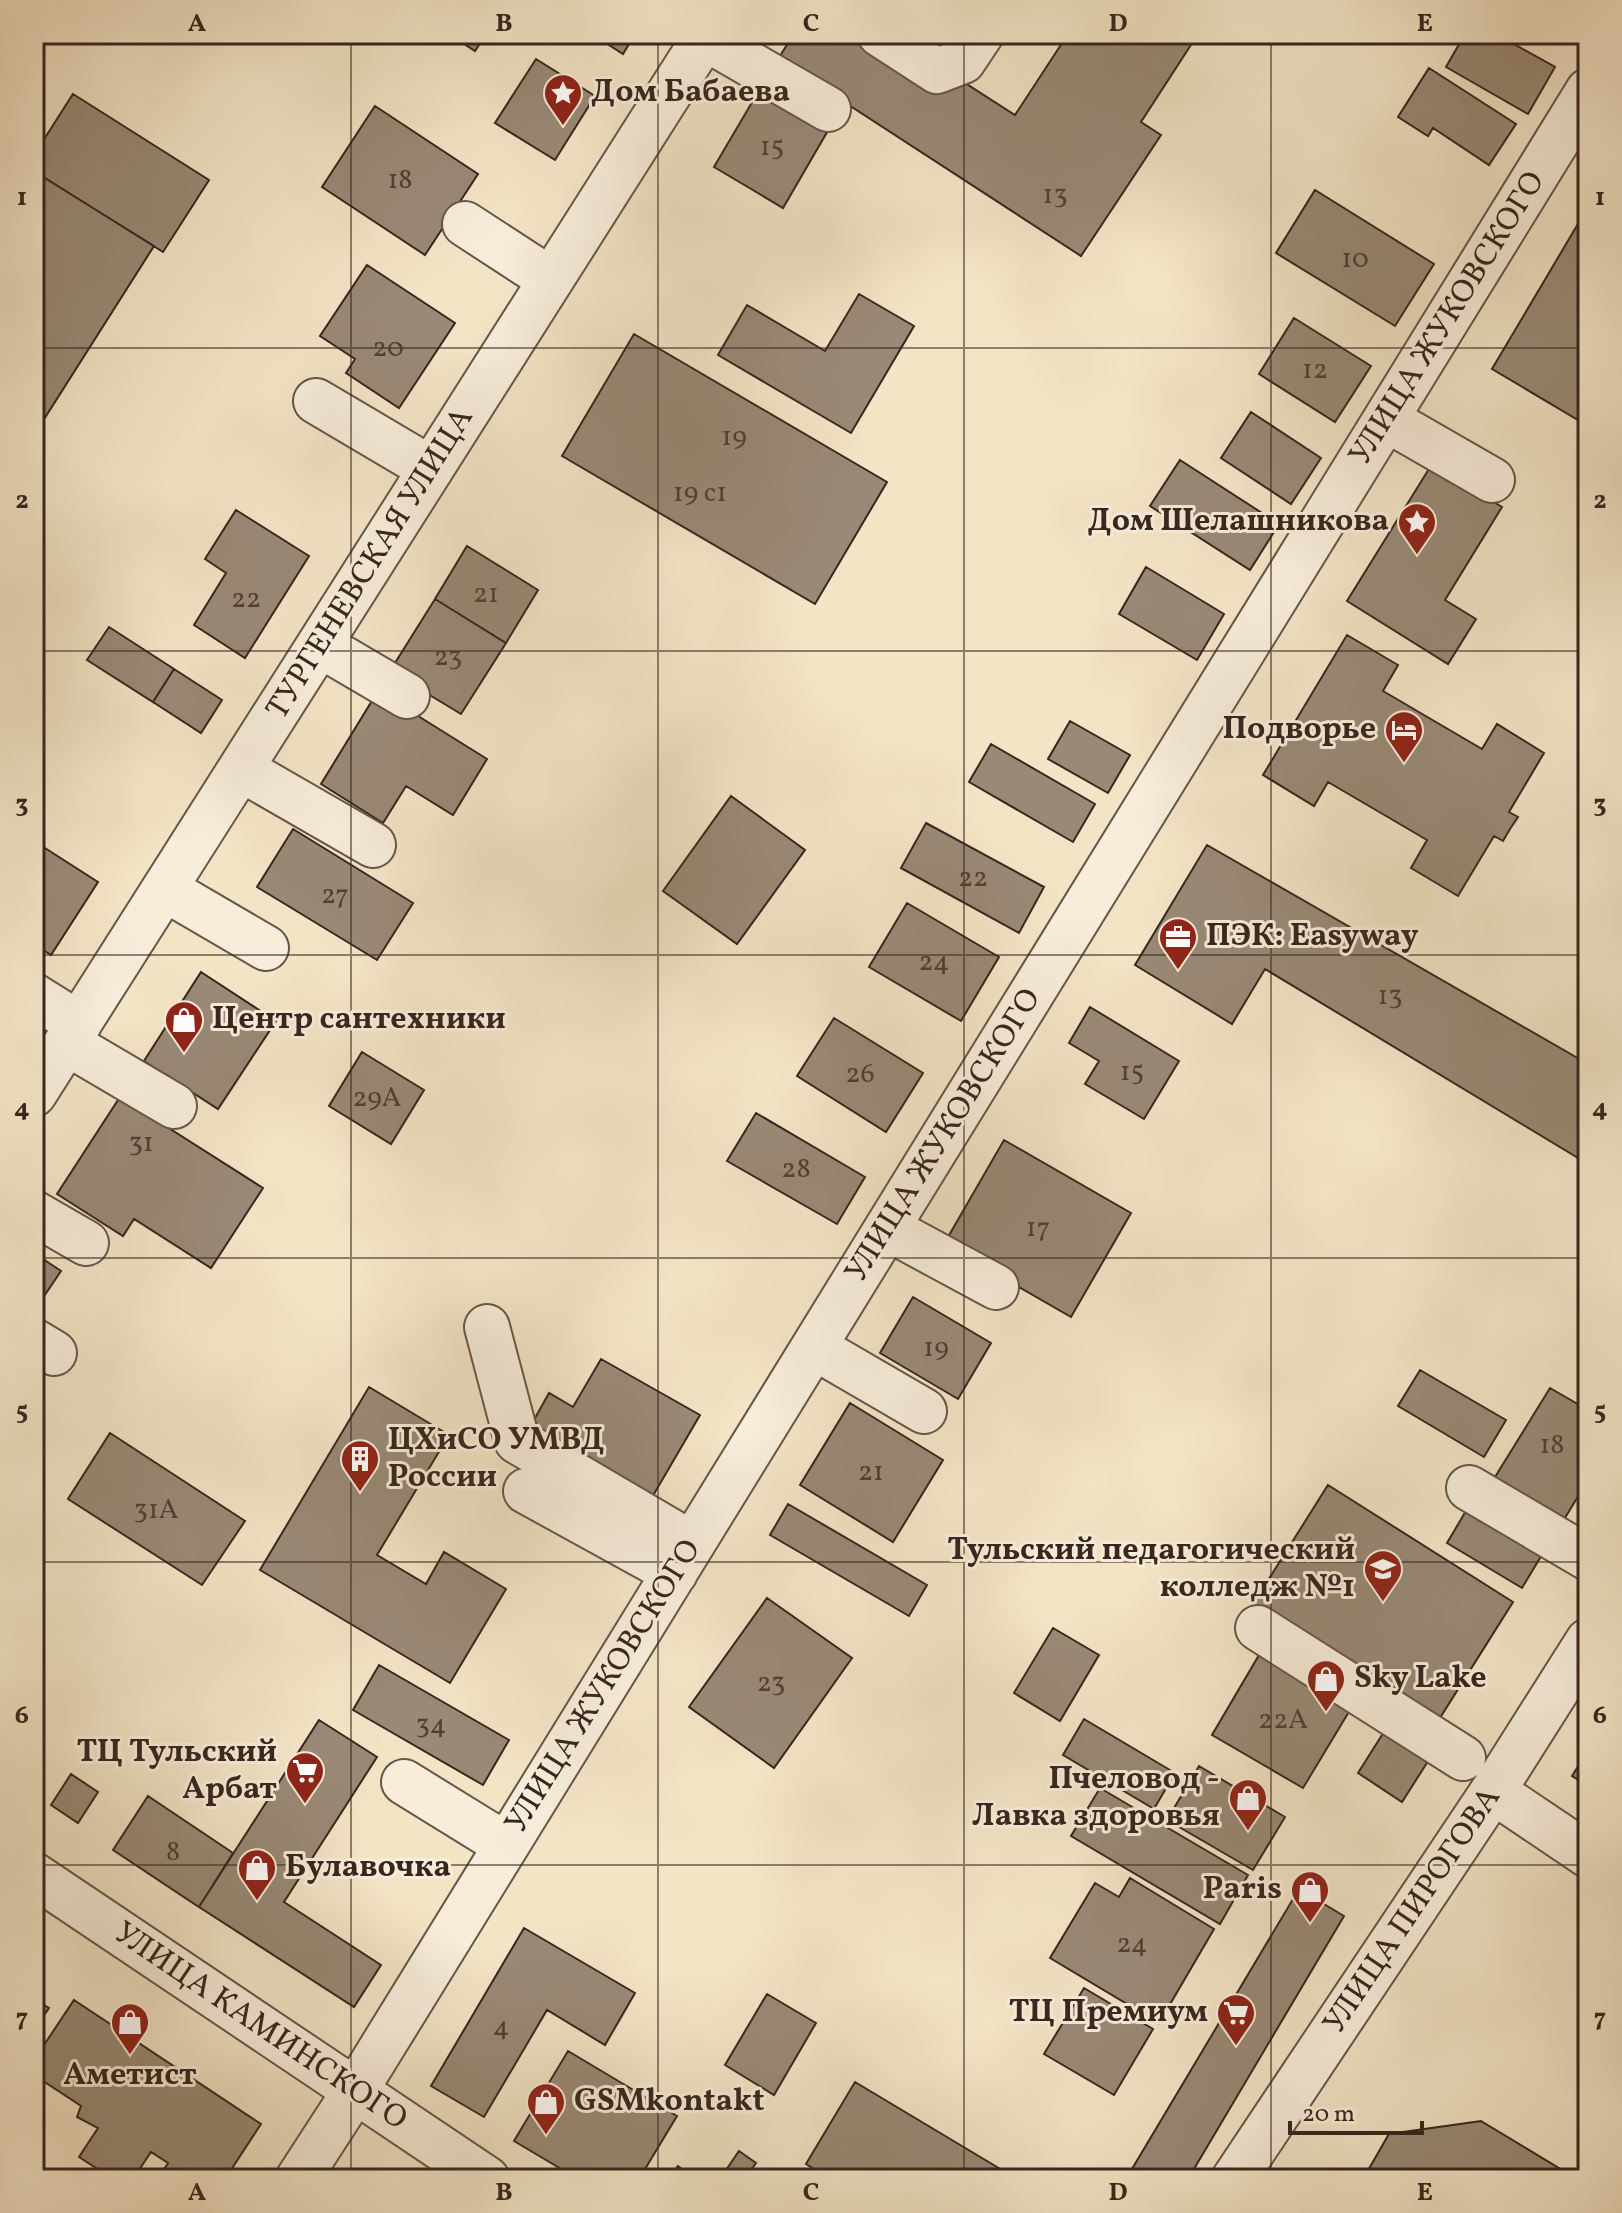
<svg xmlns="http://www.w3.org/2000/svg" width="1622" height="2213" font-family="Vollkorn,serif">
  <rect width="100%" height="100%" fill="#f3e4c6"/>
  <filter id="stains"><feTurbulence type="fractalNoise" baseFrequency=".0025" numOctaves="4"/><feColorMatrix values="0 0 0 0 .2 0 0 0 0 .09 0 0 0 0 .02 0 0 0 .5 -.17"/></filter>
  <radialGradient id="worn" r=".72"><stop offset=".6" stop-color="#630" stop-opacity="0"/><stop offset="1" stop-color="#630" stop-opacity=".3"/></radialGradient>
  <path fill="#998976" stroke="#37261f" stroke-width="2" d="M449 34H486L475 51Z
    M592 34H635L623 54Z
    M794 34H866L954 76 1015 115 1068 34H1198L1141 122 1161 135 1081 256 778 59Z
    M898 34H959L939 64Z
    M1465 34H1496L1555 67 1528 114 1446 67Z
    M536 59 595 96 555 160 495 123Z
    M1429 68 1516 124 1489 165 1433 128 1428 136 1398 117Z
    M761 87 830 127 783 208 714 167Z
    M73 94 209 180 163 252 34 171V155Z
    M375 106 478 174 425 255 322 187Z
    M43 177 154 246 34 435V191Z
    M1315 190 1434 264 1395 326 1276 253Z
    M1588 207V426L1492 369Z
    M367 265 455 323 399 408 346 373 355 359 320 336Z
    M859 294 914 326 851 433 718 355 747 305 825 351Z
    M1294 318 1371 366 1335 422 1259 374Z
    M634 334 887 482 815 604 562 456Z
    M1251 412 1321 458 1291 504 1221 458Z
    M1180 460 1279 524 1250 570 1150 506Z
    M1432 464 1502 507 1445 600 1476 619 1448 664 1347 601Z
    M236 510 309 556 245 658 194 625 226 573 205 559Z
    M467 546 538 590 506 643 435 599Z
    M1146 567 1224 614 1197 660 1119 614Z
    M435 599 506 643 461 714 390 671Z
    M109 627 174 669 153 702 87 660Z
    M1347 635 1398 665 1383 691 1482 749 1497 724 1544 753 1509 812 1518 817 1510 829 1503 841 1494 836 1458 896 1411 868 1427 840 1328 782 1314 806 1263 775Z
    M174 669 222 700 201 733 153 702Z
    M378 691 487 759 453 815 406 786 383 823 321 784Z
    M1070 721 1130 755 1108 793 1048 759Z
    M991 744 1095 804 1073 842 969 782Z
    M731 796 805 850 737 944 663 891Z
    M926 823 1044 887 1019 933 901 868Z
    M293 829 413 903 377 960 257 887Z
    M34 841 98 882 51 955 34 944Z
    M1207 845 1588 1064V1164L1265 969 1232 1024 1135 965Z
    M907 903 999 957 961 1021 869 967Z
    M201 972 276 1021 218 1109 144 1061Z
    M1090 1007 1179 1061 1144 1119 1085 1084 1099 1061 1069 1043Z
    M834 1018 923 1073 886 1132 797 1076Z
    M362 1052 424 1090 391 1144 329 1106Z
    M120 1097 263 1188 211 1268 134 1219 123 1236 57 1194Z
    M756 1113 865 1177 837 1224 727 1161Z
    M1004 1140 1131 1213 1071 1317 944 1244Z
    M34 1253 61 1271 34 1311Z
    M913 1297 991 1343 958 1399 880 1353Z
    M601 1359 700 1415 647 1506 525 1436 549 1393 573 1407Z
    M1420 1370 1506 1420 1484 1457 1398 1406Z
    M369 1387 449 1435 377 1555 426 1584 444 1552 506 1589 450 1683 260 1570Z
    M1550 1388 1588 1410V1480L1557 1531 1487 1490Z
    M850 1403 943 1460 893 1542 800 1485Z
    M110 1433 245 1521 202 1585 68 1499Z
    M1328 1485 1513 1602 1438 1721 1253 1604Z
    M1473 1499 1549 1543 1522 1588 1447 1543Z
    M788 1504 927 1585 909 1616 770 1535Z
    M767 1598 852 1658 774 1768 689 1707Z
    M1053 1628 1099 1655 1060 1721 1014 1693Z
    M1262 1650 1353 1705 1303 1788 1212 1735Z
    M379 1665 509 1740 483 1785 353 1710Z
    M1084 1719 1175 1773 1154 1809 1063 1755Z
    M319 1720 377 1757 284 1902 381 1965 354 2007 199 1907Z
    M1389 1724 1432 1755 1402 1802 1358 1773Z
    M1588 1751V1786L1572 1776Z
    M1199 1766 1285 1817 1253 1870 1167 1820Z
    M71 1774 98 1792 78 1823 51 1805Z
    M1100 1788 1248 1875 1220 1924 1071 1836Z
    M148 1796 233 1853 199 1907 113 1850Z
    M1130 1878 1214 1929 1159 2023 1050 1958 1095 1883 1119 1897Z
    M1299 1889 1344 1916 1188 2179H1126Z
    M524 1928 635 1993 605 2045 547 2010 484 2117 431 2086Z
    M1084 1988 1153 2029 1114 2095 1044 2054Z
    M767 1994 816 2023 774 2095 725 2065Z
    M34 1999 49 2008 34 2030Z
    M74 2000 261 2124 225 2179H158L168 2163 151 2152 133 2179H113L79 2157 98 2128 77 2117 81 2106 34 2075V2060Z
    M568 2051 677 2116 639 2179H578L514 2141Z
    M855 2082 1017 2179H830L806 2164Z
    M1481 2121 1577 2179H1363L1389 2134Z
    M739 2151 756 2163 745 2179H720Z
    M678 2166 695 2179H668Z"/>
  <g fill="none" stroke-linecap="round" stroke-linejoin="round">
    <g stroke="#665649" stroke-width="48">
      <path id="minor" d="M880 34 937 71 963 61 981 34
        M705 38 828 109
        M465 224 551 280
        M316 401 431 469
        M1386 419 1492 480
        M320 645 407 696
        M241 769 373 845
        M165 889 266 948
        M34 996 79 1024
        M67 1043 174 1106
        M34 1094 707 34
        M34 1213 86 1243
        M887 1228 996 1287
        M487 1327 517 1441 692 1544
        M34 1341 54 1353
        M814 1347 924 1411
        M1469 1488 1588 1558
        M526 1491 675 1573
        M1258 1628 1463 1758
        M404 1782 506 1845
        M1493 1791 1588 1855
        M34 1875 487 2179
        M298 2179 355 2091 1588 91
        M1234 2179 1493 1791 1588 1641"/>
    </g>
    <use href="#minor" stroke="#f7edda" stroke-width="44"/>
  </g>
  <path fill="none" stroke="#37261f" stroke-width="2" stroke-opacity="0.55" d="M351 34V2179M658 34V2179M964 34V2179M1271 34V2179M34 348H1588M34 651H1588M34 955H1588M34 1258H1588M34 1562H1588M34 1865H1588"/>
  <defs>
    <g id="sight-pin" transform="scale(2)"><path d="M0 17L-7.5 6A9.5 9.5 0 1 1 7.5 6Z" fill="#8f2418" stroke="#f7edda"/><path d="M0-6L1.8-2.2L6-1.7L2.9 1.2L3.7 5.4L0 3.3L-3.7 5.4L-2.9 1.2L-6-1.7L-1.8-2.2Z" fill="#fff"/></g>
    <g id="hotel-pin" transform="scale(2)"><path d="M0 17L-7.5 6A9.5 9.5 0 1 1 7.5 6Z" fill="#8f2418" stroke="#f7edda"/><path d="M-6-4.5h1.5V1H6V5H4.5V3h-9V5H-6ZM-4 0a1.8 1.8 0 1 1 3.6 0ZM.5 0V-2.5h3Q6-2.5 6 0Z" fill="#fff"/></g>
    <g id="office-pin" transform="scale(2)"><path d="M0 17L-7.5 6A9.5 9.5 0 1 1 7.5 6Z" fill="#8f2418" stroke="#f7edda"/><path d="M-6-3h4V-5.5h4V-3h4V5H-6ZM-1-4.5V-3h2v-1.5ZM-6 0V1H6V0Z" fill="#fff"/></g>
    <g id="shop-pin" transform="scale(2)"><path d="M0 17L-7.5 6A9.5 9.5 0 1 1 7.5 6Z" fill="#8f2418" stroke="#f7edda"/><path d="M-5-2.5h2.3a2.7 3.5 0 0 1 5.4 0H5L5.5 6h-11ZM-1.5-2.5h3a1.5 2.3 0 0 0-3 0Z" fill="#fff"/></g>
    <g id="building-pin" transform="scale(2)"><path d="M0 17L-7.5 6A9.5 9.5 0 1 1 7.5 6Z" fill="#8f2418" stroke="#f7edda"/><path d="M-4-6H4V6H1V3H-1V6H-4ZM-2.5-4.3h1.7v1.8h-1.7ZM.8-4.3h1.7v1.8H.8ZM-2.5-1h1.7V.8h-1.7ZM.8-1h1.7V.8H.8Z" fill="#fff"/></g>
    <g id="university-pin" transform="scale(2)"><path d="M0 17L-7.5 6A9.5 9.5 0 1 1 7.5 6Z" fill="#8f2418" stroke="#f7edda"/><path d="M0-5L7-2L0 1L-7-2ZM-4 1L0 2.5L4 1V4Q0 6-4 4Z" fill="#fff"/></g>
    <g id="supermarket-pin" transform="scale(2)"><path d="M0 17L-7.5 6A9.5 9.5 0 1 1 7.5 6Z" fill="#8f2418" stroke="#f7edda"/><path d="M-6-5.5h2.5l.6 2H6L4.5 2H-2.5L-4.4-4H-6ZM-1.5 3.2a1.3 1.3 0 1 0 .1 0ZM3 3.2a1.3 1.3 0 1 0 .1 0Z" fill="#fff"/></g>
  </defs>
  <g fill-rule="evenodd">
    <use href="#sight-pin" x="563" y="93"/>
    <use href="#sight-pin" x="1417" y="522"/>
    <use href="#hotel-pin" x="1404" y="730"/>
    <use href="#office-pin" x="1178" y="937"/>
    <use href="#shop-pin" x="184" y="1020"/>
    <use href="#building-pin" x="360" y="1459"/>
    <use href="#university-pin" x="1383" y="1569"/>
    <use href="#shop-pin" x="1326" y="1679"/>
    <use href="#supermarket-pin" x="305" y="1771"/>
    <use href="#shop-pin" x="1248" y="1798"/>
    <use href="#shop-pin" x="257" y="1868"/>
    <use href="#shop-pin" x="1310" y="1890"/>
    <use href="#supermarket-pin" x="1236" y="2013"/>
    <use href="#shop-pin" x="130" y="2022"/>
    <use href="#shop-pin" x="546" y="2102"/>
  </g>
  <g text-anchor="middle" dominant-baseline="central" stroke-width="6" stroke-linejoin="round" paint-order="stroke">
    <g font-size="28" fill="#503f35">
      <text x="772" y="147">15</text>
      <text x="400" y="180">18</text>
      <text x="1055" y="195">13</text>
      <text x="1355" y="259">10</text>
      <text x="388" y="348">20</text>
      <text x="1315" y="370">12</text>
      <text x="734" y="437">19</text>
      <text x="700" y="493">19 с1</text>
      <text x="486" y="594">21</text>
      <text x="246" y="599">22</text>
      <text x="448" y="657">23</text>
      <text x="973" y="878">22</text>
      <text x="335" y="895">27</text>
      <text x="934" y="962">24</text>
      <text x="1390" y="996">13</text>
      <text x="1132" y="1072">15</text>
      <text x="860" y="1074">26</text>
      <text x="377" y="1098">29А</text>
      <text x="141" y="1143">31</text>
      <text x="796" y="1169">28</text>
      <text x="1038" y="1228">17</text>
      <text x="936" y="1348">19</text>
      <text x="1552" y="1445">18</text>
      <text x="871" y="1472">21</text>
      <text x="156" y="1510">31А</text>
      <text x="771" y="1683">23</text>
      <text x="1283" y="1720">22А</text>
      <text x="431" y="1725">34</text>
      <text x="173" y="1852">8</text>
      <text x="1132" y="1944">24</text>
      <text x="501" y="2027">4</text>
    </g>
    <g font-size="32" font-weight="bold" fill="#37261f" stroke="#f7edda" text-anchor="start">
      <text x="591" y="93">Дом Бабаева</text>
      <text x="1389" y="522" text-anchor="end">Дом Шелашникова</text>
      <text x="1376" y="730" text-anchor="end">Подворье</text>
      <text x="1206" y="937">ПЭК: Easyway</text>
      <text x="212" y="1020">Центр сантехники</text>
      <text x="388" y="1441">ЦХиСО УМВД<tspan x="388" dy="37">России</tspan></text>
      <text x="1355" y="1551" text-anchor="end">Тульский педагогический<tspan x="1355" dy="37">колледж №1</tspan></text>
      <text x="1354" y="1679">Sky Lake</text>
      <text x="277" y="1753" text-anchor="end">ТЦ Тульский<tspan x="277" dy="37">Арбат</tspan></text>
      <text x="1220" y="1780" text-anchor="end">Пчеловод -<tspan x="1220" dy="37">Лавка здоровья</tspan></text>
      <text x="285" y="1868">Булавочка</text>
      <text x="1282" y="1890" text-anchor="end">Paris</text>
      <text x="1208" y="2013" text-anchor="end">ТЦ Премиум</text>
      <text x="130" y="2076" text-anchor="middle">Аметист</text>
      <text x="574" y="2102">GSMkontakt</text>
    </g>
    <g font-size="32" fill="#37261f" stroke="#f7edda">
      <text transform="translate(1448 319) rotate(-58)">УЛИЦА ЖУКОВСКОГО</text>
      <text transform="translate(371 564) rotate(-58)">ТУРГЕНЕВСКАЯ УЛИЦА</text>
      <text transform="translate(944 1136) rotate(-58)">УЛИЦА ЖУКОВСКОГО</text>
      <text transform="translate(604 1687) rotate(-58)">УЛИЦА ЖУКОВСКОГО</text>
      <text transform="translate(1413 1911) rotate(-56)">УЛИЦА ПИРОГОВА</text>
      <text transform="translate(260 2027) rotate(34)">УЛИЦА КАМИНСКОГО</text>
    </g>
  </g>
  <rect width="1622" height="2213" fill="none" stroke="#f3e4c6" stroke-width="88"/>
  <path d="M1290 2121v12h132v-12" fill="none" stroke="#37261f" stroke-width="4"/>
  <text x="1302" y="2121" font-size="24" fill="#37261f" stroke="#f7edda" stroke-width="6" paint-order="stroke">20 m</text>
  <rect x="44" y="44" width="1534" height="2125" fill="none" stroke="#37261f" stroke-width="3"/>
  <g font-size="26" text-anchor="middle" font-weight="bold" fill="#37261f">
    <text x="197" y="31">A</text>
    <text x="504" y="31">B</text>
    <text x="811" y="31">C</text>
    <text x="1118" y="31">D</text>
    <text x="1425" y="31">E</text>
    <text x="22" y="205">1</text>
    <text x="1600" y="205">1</text>
    <text x="22" y="508">2</text>
    <text x="1600" y="508">2</text>
    <text x="22" y="812">3</text>
    <text x="1600" y="812">3</text>
    <text x="22" y="1116">4</text>
    <text x="1600" y="1116">4</text>
    <text x="22" y="1419">5</text>
    <text x="1600" y="1419">5</text>
    <text x="22" y="1723">6</text>
    <text x="1600" y="1723">6</text>
    <text x="22" y="2026">7</text>
    <text x="1600" y="2026">7</text>
    <text x="197" y="2200">A</text>
    <text x="504" y="2200">B</text>
    <text x="811" y="2200">C</text>
    <text x="1118" y="2200">D</text>
    <text x="1425" y="2200">E</text>
  </g>
  <rect width="100%" height="100%" filter="url(#stains)"/>
  <rect width="100%" height="100%" fill="url(#worn)"/>
</svg>
